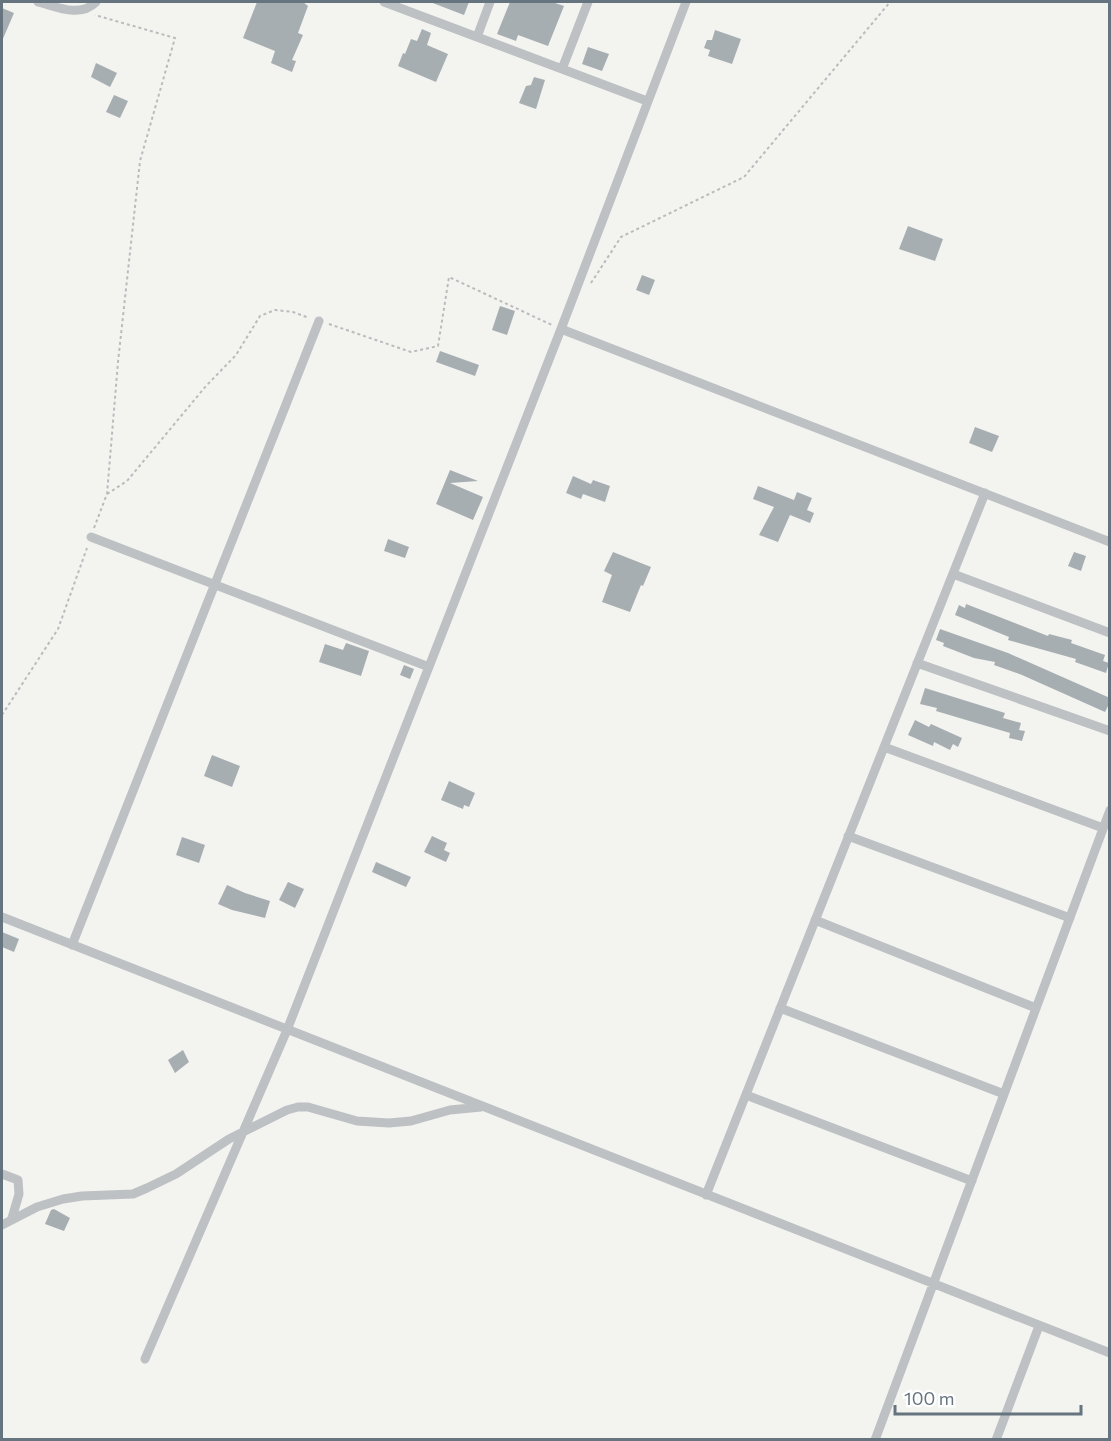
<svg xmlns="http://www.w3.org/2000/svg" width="1111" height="1441" font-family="Commissioner,sans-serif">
  <rect width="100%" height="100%" fill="#f3f3f0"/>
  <path fill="#a7aeb2" d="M257 2H303L308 6 298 33 303 35 292 60 296 61 292 72 271 63 275 51 243 38Z
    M430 2H469L464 15Z
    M510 2H552L564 6 548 46 518 35 516 41 497 34Z
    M2 8 14 13 2 41Z
    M422 29 431 33 427 45 448 54 436 82 398 66 403 53 405 54 411 39 417 41Z
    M715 30 741 39 732 64 708 56 710 50 704 48 707 40H712Z
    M588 47 609 54 602 71 582 64Z
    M96 63 117 73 110 87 91 77Z
    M534 77 545 80 536 109 519 103 526 86 531 85Z
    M114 95 128 101 120 118 106 112Z
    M908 226 943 239 935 261 899 249Z
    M642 275 655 280 649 295 636 290Z
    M500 306 515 311 507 335 492 330Z
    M440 351 479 365 475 376 436 362Z
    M975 427 999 436 992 452 969 443Z
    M450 470 478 481 450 483 483 497 473 520 436 504Z
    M573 476 591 484 593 480 610 486 605 502 583 494 581 499 566 493Z
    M758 486 794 500 797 492 812 498 807 510 814 513 810 523 790 515 778 542 759 535 774 507 753 499Z
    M388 539 409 547 405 558 384 551Z
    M613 552 651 567 643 586 641 585 630 612 602 602 612 575 604 571Z
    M1074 552 1086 556 1081 571 1068 566Z
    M966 604 1048 636 1049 634 1072 640 1071 643 1105 655 1103 661 1109 663 1106 673 1075 662 1076 659 1008 640 1009 637 955 615 959 605 965 608Z
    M940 629 1008 653 1110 698V702L1105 712 1022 675 994 665 995 662 974 658 943 646 944 643 936 640Z
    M346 643 369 651 361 676 319 662 325 644 343 650Z
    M404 665 414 669 410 679 400 675Z
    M925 688 1005 713 1003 718 1021 723 1019 730 1025 731 1022 741 1009 738 1010 733 936 711 937 708 920 704Z
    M915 720 929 727 931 724 962 738 958 747 953 744 950 750 934 742 933 746 908 735Z
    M212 755 240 766 232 787 204 776Z
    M449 781 475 793 469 807 464 805 463 809 441 800Z
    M432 836 447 843 444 850 450 853 446 862 424 852Z
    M182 837 205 845 199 863 176 855Z
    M376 862 411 877 406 887 372 872Z
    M288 882 304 889 295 908 279 900Z
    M227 885 245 893 270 901 265 918 232 910 218 904Z
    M2 932 19 939 14 952 2 947Z
    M183 1050 189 1062 175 1073 168 1060Z
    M54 1209 70 1218 64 1231 45 1224 51 1210Z"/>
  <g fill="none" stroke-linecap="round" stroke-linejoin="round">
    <path stroke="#b9bbbd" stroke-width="2" stroke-dasharray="3 3" stroke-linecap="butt" d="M591 283 621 237 744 177 890 2
      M329 324 411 352 438 346 449 277 552 325
      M107 494 127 481 206 386 236 355 260 316 275 310 293 312 309 318
      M94 528 107 494 118 362 140 161 175 38 95 15
      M2 715 58 629 87 548"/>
    <path stroke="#bdc1c4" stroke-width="9" d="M38 2C57 7 80 18 96 2
      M384 2 647 101
      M477 37 490 2
      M562 69 588 2
      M561 329 1110 542
      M91 537 429 667
      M953 574 1110 633
      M917 663 1110 731
      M884 747 1103 828
      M848 836 1070 918
      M2 917 1110 1353
      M815 920 1036 1008
      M72 945 319 321
      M780 1008 1004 1094
      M746 1095 972 1181
      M2 1174 18 1180 19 1194 12 1218
      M706 1195 985 493
      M2 1225 37 1207 63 1199 82 1196 133 1194 147 1188 176 1174 229 1139 287 1110 298 1107H308L357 1121 389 1123 411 1121 450 1110 481 1107
      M145 1359 287 1030 561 329 686 2
      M875 1440 1110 810
      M996 1440 1039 1326"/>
  </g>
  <rect width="1111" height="1441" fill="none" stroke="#65747e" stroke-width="6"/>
  <path d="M895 1405v9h186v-9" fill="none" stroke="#65747e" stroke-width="3"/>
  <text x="904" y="1405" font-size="18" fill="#65747e" stroke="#ffffff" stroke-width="4.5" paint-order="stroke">100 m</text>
</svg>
